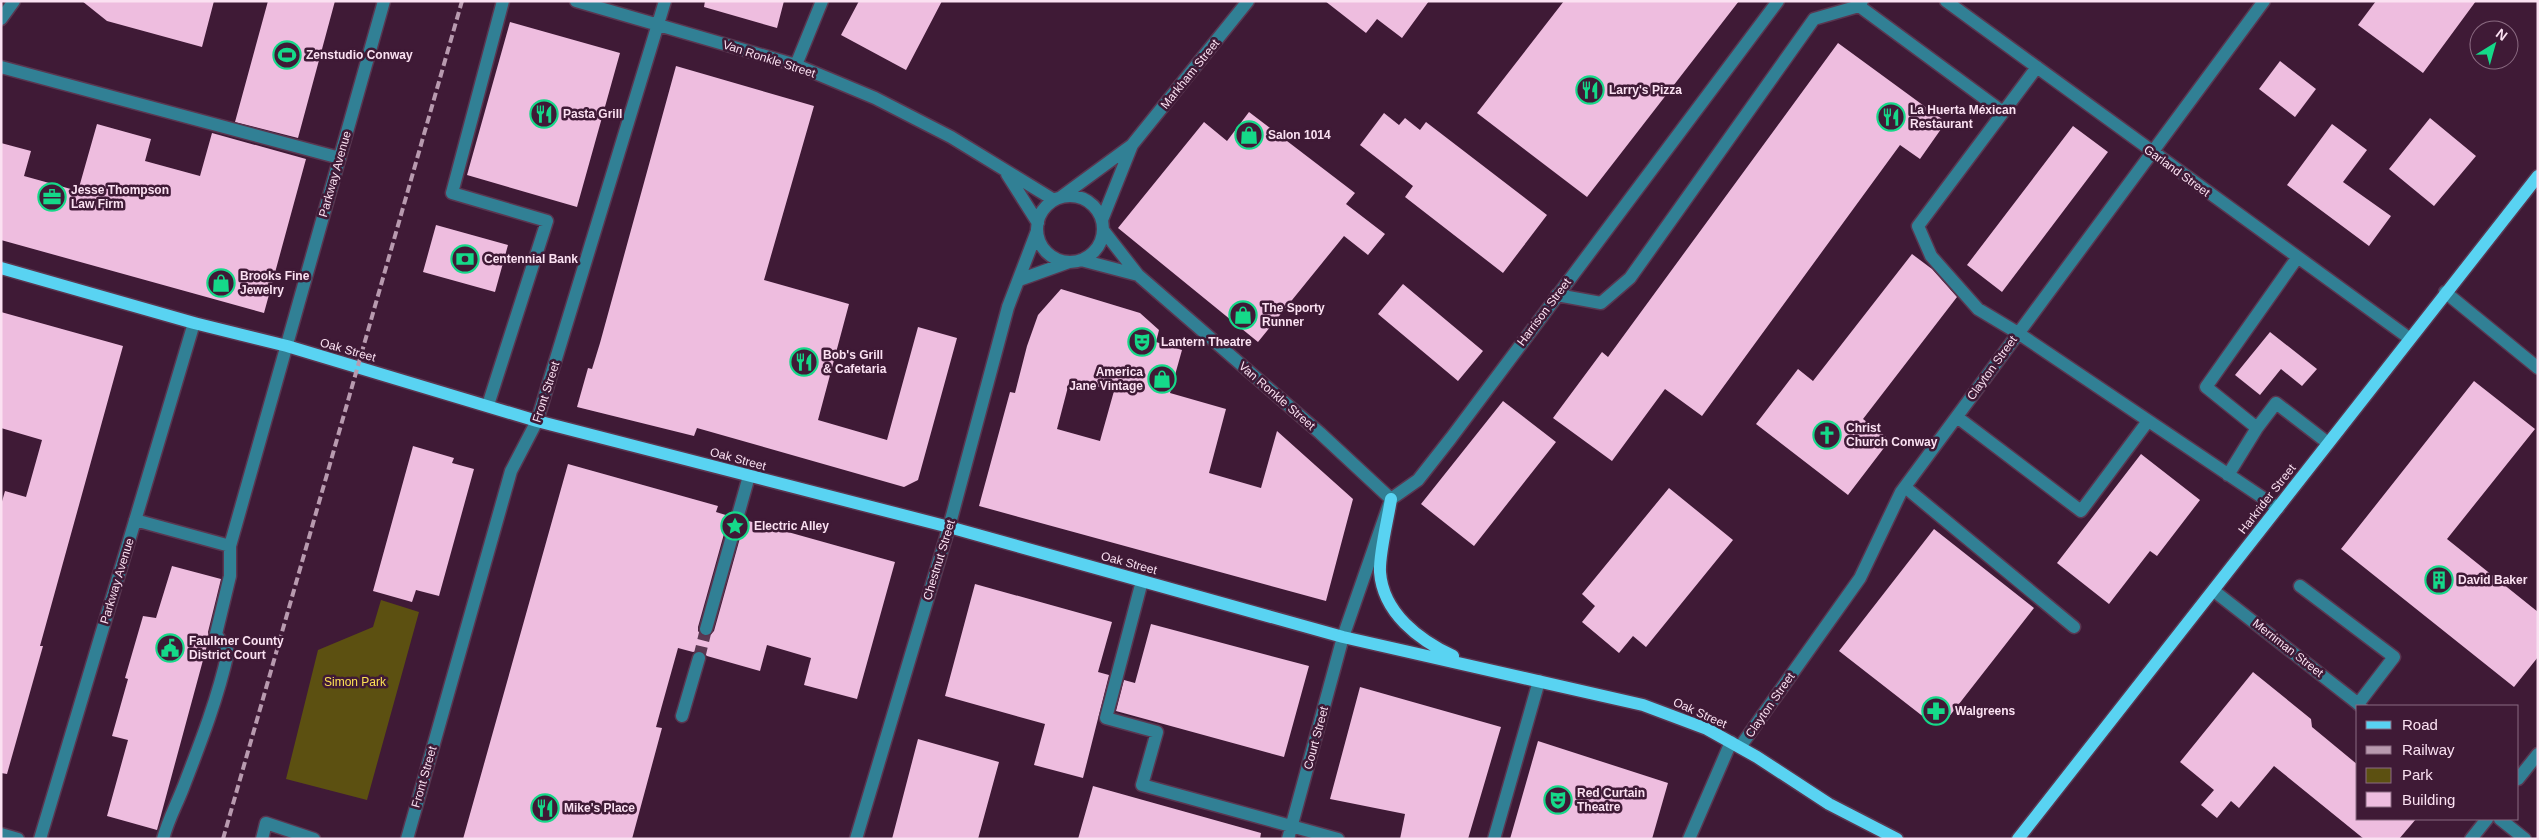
<svg xmlns="http://www.w3.org/2000/svg" width="2539" height="840" font-family="Helvetica,sans-serif">
  <rect width="100%" height="100%" fill="#3f1a36"/>
  <path fill="#5c5011" d="M381 600 419 612 367 800 286 779 318 650 373 627Z"/>
  <path fill="#eebddf" fill-rule="evenodd" d="M82 1H214L202 47 107 21Z
    M268 1H335L298 138 235 122Z
    M705 1H784L777 28 704 7Z
    M859 1H942L906 70 841 35Z
    M1325 1H1429L1402 38 1377 19 1366 33Z
    M1564 1H1739L1587 197 1477 113Z
    M2376 1H2476L2423 73 2358 25Z
    M510 22 620 53 577 207 467 175Z
    M1838 43 1946 122 1920 159 1900 145 1702 416 1665 389 1612 461 1553 418 1602 352 1608 357Z
    M2280 61 2316 89 2295 117 2259 89Z
    M676 66 814 106 764 280 849 304 818 420 887 440 918 327 957 338 918 480 904 487 697 428 694 436 577 407 588 368 592 369 600 343Z
    M1249 112 1355 193 1346 204 1385 234 1368 255 1344 236 1258 342 1118 228 1204 122 1227 141Z
    M1384 113 1399 125 1405 118 1420 130 1426 122 1547 215 1503 273 1405 197 1413 186 1360 145Z
    M2430 118 2476 156 2434 206 2389 169Z
    M97 124 151 139 145 161 200 176 212 133 306 159 264 313 1 240V143L31 151 24 176 78 191Z
    M2332 124 2367 150 2343 182 2391 216 2369 246 2287 185Z
    M2073 126 2108 152 2002 292 1967 265Z
    M436 225 508 245 495 292 423 272Z
    M1912 254 1932 269 1957 297 1863 419 1890 440 1848 495 1756 424 1798 369 1813 381Z
    M1403 284 1483 351 1458 381 1378 314Z
    M1061 289 1140 313 1159 330 1156 342 1182 350 1170 393 1226 409 1209 473 1261 488 1277 431 1353 499 1326 601 979 506 1010 392 1015 393 1027 346 1038 315ZM1070 379 1114 391 1100 441 1057 429Z
    M1 312 123 346 40 646H43L7 774 1 773V505L5 491 26 497 42 440 1 428Z
    M2270 332 2317 369 2302 386 2281 369 2260 395 2235 375Z
    M2474 381 2535 429 2447 539 2538 612V657L2514 687 2341 549Z
    M1503 401 1556 442 1474 546 1421 504Z
    M413 446 454 458 452 463 474 469 439 596 416 590 412 602 373 591Z
    M2141 454 2200 500 2157 556 2150 551 2109 604 2057 563Z
    M568 464 718 506 716 512 729 516 698 627V631L703 637H708L714 631 745 520 895 562 857 699 804 685 811 658 767 645 760 671 707 656 701 650 693 652 678 648 656 727 662 728 632 839H463Z
    M1669 488 1733 540 1646 647 1633 636 1619 653 1582 622 1595 606 1582 594Z
    M1934 529 2034 608 1948 718H1925L1839 651Z
    M172 566 221 579 208 632 209 638 157 830 107 816 128 740 112 736 128 679 125 678 143 616 156 618Z
    M975 584 1112 622 1098 672 1109 675 1083 778 1034 765 1045 724 945 696Z
    M1151 624 1309 666 1284 757 1116 711 1124 680 1135 683Z
    M2253 672 2311 719 2312 727 2358 765V819H2416L2399 839H2364L2274 766 2239 808 2231 801 2217 818 2201 805 2214 790 2180 762Z
    M1360 687 1501 727 1468 839H1400L1405 814 1330 799Z
    M918 739 999 762 978 839H892Z
    M1538 741 1668 783 1652 839H1510Z
    M1093 786 1261 833 1260 839H1078Z"/>
  <g fill="none" stroke-linecap="round" stroke-linejoin="round">
    <path stroke="#5b3852" stroke-width="12" stroke-dasharray="12 6" stroke-linecap="butt" d="M699 658 706 629"/>
    <g stroke="#593650" stroke-width="15">
      <path id="minor" d="M576 1 796 65 875 98 951 137 1054 200
        M1946 1 2409 338
        M1859 6 2003 112
        M1 19 14 1
        M796 65 822 1
        M1 67 340 158
        M2037 67 1918 226 1931 256 1978 309 2018 333 2278 508
        M1007 174 1038 223
        M1037 229a33 33 0 1 1 66 0a33 33 0 1 1-66 0Z
        M1061 197 1132 145 1248 1
        M1102 220 1132 145
        M1103 230 1138 275 1320 433 1391 499
        M1081 260 1138 275
        M1019 280 1069 262
        M2445 292 2538 368
        M1557 295 1601 303 1630 278 1814 19 1859 6 1862 1
        M488 405 547 221 452 193 503 1
        M1957 417 2081 511 2148 421
        M2257 428 2276 403 2328 443
        M2228 475 2257 428 2206 387 2297 258
        M1905 487 2074 627
        M135 520 230 546 384 1
        M1142 581 1106 718 1157 732 1142 785 1338 839
        M2300 586 2394 657 2358 704
        M2214 591 2361 706
        M706 629 749 476
        M682 716 699 658
        M1740 747 1860 578 1901 492 2264 1
        M2518 779 2538 754
        M2500 819 2525 839
        M1 834 18 839
        M40 839 194 323
        M163 839C168 820 176 806 183 788 200 744 218 698 228 652L216 634 230 576V546
        M262 839 266 823 314 839
        M407 839 511 471 537 421 665 1
        M856 839 949 527 1008 307 1037 231
        M1288 839 1343 637 1391 499 1418 480 1451 438 1778 1
        M1494 839 1539 681
        M1689 839 1731 742
        M2471 839 2487 819"/>
    </g>
    <g stroke="#593650" stroke-width="15">
      <path id="major" d="M1 268 194 323 287 346 537 421 949 527 1343 637 1643 705 1707 729 1757 757 1829 804 1897 839
        M1391 499C1388 519 1379 553 1380 572 1383 613 1419 640 1453 656
        M2018 839 2538 176"/>
    </g>
    <use href="#minor" stroke="#318095" stroke-width="12"/>
    <use href="#major" stroke="#59d3f2" stroke-width="12"/>
    <path stroke="#b89aaf" stroke-width="4" stroke-dasharray="8 4" stroke-linecap="butt" d="M223 839 462 1"/>
  </g>
  <defs>
    <g id="stadium-ring" transform="scale(1.4375)"><circle r="9.5" fill="#3f1a36" stroke="#15d989" stroke-width="1.5"/><path d="M0-5a6.5 5 0 1 0 0 10a6.5 5 0 1 0 0-10ZM-3.5-1.8h7v3.6h-7Z" fill="#15d989"/></g>
    <g id="restaurant-ring" transform="scale(1.4375)"><circle r="9.5" fill="#3f1a36" stroke="#15d989" stroke-width="1.5"/><path d="M-5-6h1v4h1v-4h1v4h1v-4h1v5L-1.5 .5V6h-2V.5L-5-1ZM5-6V6H3V1.5H1.5Q1.5-4 5-6Z" fill="#15d989"/></g>
    <g id="shop-ring" transform="scale(1.4375)"><circle r="9.5" fill="#3f1a36" stroke="#15d989" stroke-width="1.5"/><path d="M-5-2.5h2.3a2.7 3.5 0 0 1 5.4 0H5L5.5 6h-11ZM-1.5-2.5h3a1.5 2.3 0 0 0-3 0Z" fill="#15d989"/></g>
    <g id="office-ring" transform="scale(1.4375)"><circle r="9.5" fill="#3f1a36" stroke="#15d989" stroke-width="1.5"/><path d="M-6-3h4V-5.5h4V-3h4V5H-6ZM-1-4.5V-3h2v-1.5ZM-6 0V1H6V0Z" fill="#15d989"/></g>
    <g id="bank-ring" transform="scale(1.4375)"><circle r="9.5" fill="#3f1a36" stroke="#15d989" stroke-width="1.5"/><path d="M-6-4H6V4H-6ZM0-2.3a2.3 2.3 0 1 0 0 4.6a2.3 2.3 0 1 0 0-4.6Z" fill="#15d989"/></g>
    <g id="theatre-ring" transform="scale(1.4375)"><circle r="9.5" fill="#3f1a36" stroke="#15d989" stroke-width="1.5"/><path d="M-5-5.5Q0-4 5-5.5V0Q5 5 0 6Q-5 5-5 0ZM-3.3-2.5H-1v1.5H-3.3ZM1-2.5H3.3v1.5H1ZM-2.8 1Q0 5.5 2.8 1Z" fill="#15d989"/></g>
    <g id="church-ring" transform="scale(1.4375)"><circle r="9.5" fill="#3f1a36" stroke="#15d989" stroke-width="1.5"/><path d="M-1.2-6h2.4v3.5h3.3v2.4h-3.3V6h-2.4V-.1h-3.3v-2.4h3.3Z" fill="#15d989"/></g>
    <g id="sight-ring" transform="scale(1.4375)"><circle r="9.5" fill="#3f1a36" stroke="#15d989" stroke-width="1.5"/><path d="M0-6L1.8-2.2L6-1.7L2.9 1.2L3.7 5.4L0 3.3L-3.7 5.4L-2.9 1.2L-6-1.7L-1.8-2.2Z" fill="#15d989"/></g>
    <g id="building-ring" transform="scale(1.4375)"><circle r="9.5" fill="#3f1a36" stroke="#15d989" stroke-width="1.5"/><path d="M-4-6H4V6H1V3H-1V6H-4ZM-2.5-4.3h1.7v1.8h-1.7ZM.8-4.3h1.7v1.8H.8ZM-2.5-1h1.7V.8h-1.7ZM.8-1h1.7V.8H.8Z" fill="#15d989"/></g>
    <g id="civic-ring" transform="scale(1.4375)"><circle r="9.5" fill="#3f1a36" stroke="#15d989" stroke-width="1.5"/><path d="M-.6-6.5H3V-4.5H.6V-3L4-1V1h2V6H-6V1h2V-1L-.6-3ZM-1.2 2.5V6h2.4V2.5Z" fill="#15d989"/></g>
    <g id="pharmacy-ring" transform="scale(1.4375)"><circle r="9.5" fill="#3f1a36" stroke="#15d989" stroke-width="1.5"/><path d="M-2-6h4v4h4v4h-4v4h-4v-4h-4v-4h4Z" fill="#15d989"/></g>
  </defs>
  <g fill-rule="evenodd">
    <use href="#stadium-ring" x="287" y="55"/>
    <use href="#restaurant-ring" x="1590" y="90"/>
    <use href="#restaurant-ring" x="544" y="114"/>
    <use href="#restaurant-ring" x="1891" y="117"/>
    <use href="#shop-ring" x="1249" y="135"/>
    <use href="#office-ring" x="52" y="197"/>
    <use href="#bank-ring" x="465" y="259"/>
    <use href="#shop-ring" x="221" y="283"/>
    <use href="#shop-ring" x="1243" y="315"/>
    <use href="#theatre-ring" x="1142" y="342"/>
    <use href="#restaurant-ring" x="804" y="362"/>
    <use href="#shop-ring" x="1162" y="379"/>
    <use href="#church-ring" x="1827" y="435"/>
    <use href="#sight-ring" x="735" y="526"/>
    <use href="#building-ring" x="2439" y="580"/>
    <use href="#civic-ring" x="170" y="648"/>
    <use href="#pharmacy-ring" x="1936" y="711"/>
    <use href="#theatre-ring" x="1558" y="800"/>
    <use href="#restaurant-ring" x="545" y="808"/>
  </g>
  <g text-anchor="middle" dominant-baseline="central" stroke-width="5" stroke-linejoin="round" paint-order="stroke">
    <g font-size="12" font-weight="bold" fill="#fbe1f2" stroke="#3f1a36" text-anchor="start">
      <text x="306" y="55">Zenstudio Conway</text>
      <text x="1609" y="90">Larry's Pizza</text>
      <text x="1910" y="110">La Huerta Méxican<tspan x="1910" dy="14">Restaurant</tspan></text>
      <text x="563" y="114">Pasta Grill</text>
      <text x="1268" y="135">Salon 1014</text>
      <text x="71" y="190">Jesse Thompson<tspan x="71" dy="14">Law Firm</tspan></text>
      <text x="484" y="259">Centennial Bank</text>
      <text x="240" y="276">Brooks Fine<tspan x="240" dy="14">Jewelry</tspan></text>
      <text x="1262" y="308">The Sporty<tspan x="1262" dy="14">Runner</tspan></text>
      <text x="1161" y="342">Lantern Theatre</text>
      <text x="823" y="355">Bob's Grill<tspan x="823" dy="14">&amp; Cafetaria</tspan></text>
      <text x="1143" y="372" text-anchor="end">America<tspan x="1143" dy="14">Jane Vintage</tspan></text>
      <text x="1846" y="428">Christ<tspan x="1846" dy="14">Church Conway</tspan></text>
      <text x="754" y="526">Electric Alley</text>
      <text x="2458" y="580">David Baker</text>
      <text x="189" y="641">Faulkner County<tspan x="189" dy="14">District Court</tspan></text>
      <text x="1955" y="711">Walgreens</text>
      <text x="1577" y="793">Red Curtain<tspan x="1577" dy="14">Theatre</tspan></text>
      <text x="564" y="808">Mike's Place</text>
    </g>
    <g font-size="12" fill="#fbe1f2" stroke="#3f1a36">
      <text transform="translate(769 59) rotate(18)">Van Ronkle Street</text>
      <text transform="translate(1190 74) rotate(-51)">Markham Street</text>
      <text transform="translate(2177 171) rotate(36)">Garland Street</text>
      <text transform="translate(335 174) rotate(-74)">Parkway Avenue</text>
      <text transform="translate(1544 312) rotate(-53)">Harrison Street</text>
      <text transform="translate(348 350) rotate(16)">Oak Street</text>
      <text transform="translate(1992 368) rotate(-54)">Clayton Street</text>
      <text transform="translate(546 392) rotate(-72)">Front Street</text>
      <text transform="translate(1277 396) rotate(41)">Van Ronkle Street</text>
      <text transform="translate(738 459) rotate(15)">Oak Street</text>
      <text transform="translate(2267 499) rotate(-52)">Harkrider Street</text>
      <text transform="translate(939 560) rotate(-73)">Chestnut Street</text>
      <text transform="translate(1129 563) rotate(15)">Oak Street</text>
      <text transform="translate(117 581) rotate(-73)">Parkway Avenue</text>
      <text transform="translate(2288 648) rotate(38)">Merriman Street</text>
      <text transform="translate(1770 705) rotate(-55)">Clayton Street</text>
      <text transform="translate(1700 713) rotate(24)">Oak Street</text>
      <text transform="translate(1316 738) rotate(-75)">Court Street</text>
      <text transform="translate(424 777) rotate(-74)">Front Street</text>
    </g>
    <g font-size="12" fill="#fde154" stroke="#3f1a36">
      <text x="355" y="682">Simon Park</text>
    </g>
  </g>
  <rect width="2539" height="840" fill="none" stroke="#fbe1f2" stroke-width="5"/>
  <rect x="2356" y="705" width="162" height="115" fill="#3f1a36" stroke="#8a6a81"/>
  <rect x="2366" y="721" width="25" height="8" fill="#59d3f2" stroke="#8a6a81"/>
  <text x="2402" y="730" font-size="15" fill="#fbe1f2">Road</text>
  <rect x="2366" y="746" width="25" height="8" fill="#b89aaf" stroke="#8a6a81"/>
  <text x="2402" y="755" font-size="15" fill="#fbe1f2">Railway</text>
  <rect x="2366" y="768" width="25" height="15" fill="#5c5011" stroke="#8a6a81"/>
  <text x="2402" y="780" font-size="15" fill="#fbe1f2">Park</text>
  <rect x="2366" y="792" width="25" height="15" fill="#eebddf" stroke="#8a6a81"/>
  <text x="2402" y="805" font-size="15" fill="#fbe1f2">Building</text>
  <g transform="translate(2494 45) rotate(37)"><circle r="24" fill="#3f1a36" stroke="#8a6a81"/>
  <path d="M0-4L9 19L0 12L-9 19Z" fill="#15d989"/>
  <text y="-8" font-size="14" font-weight="bold" text-anchor="middle" fill="#fbe1f2">N</text>
  </g>
</svg>
